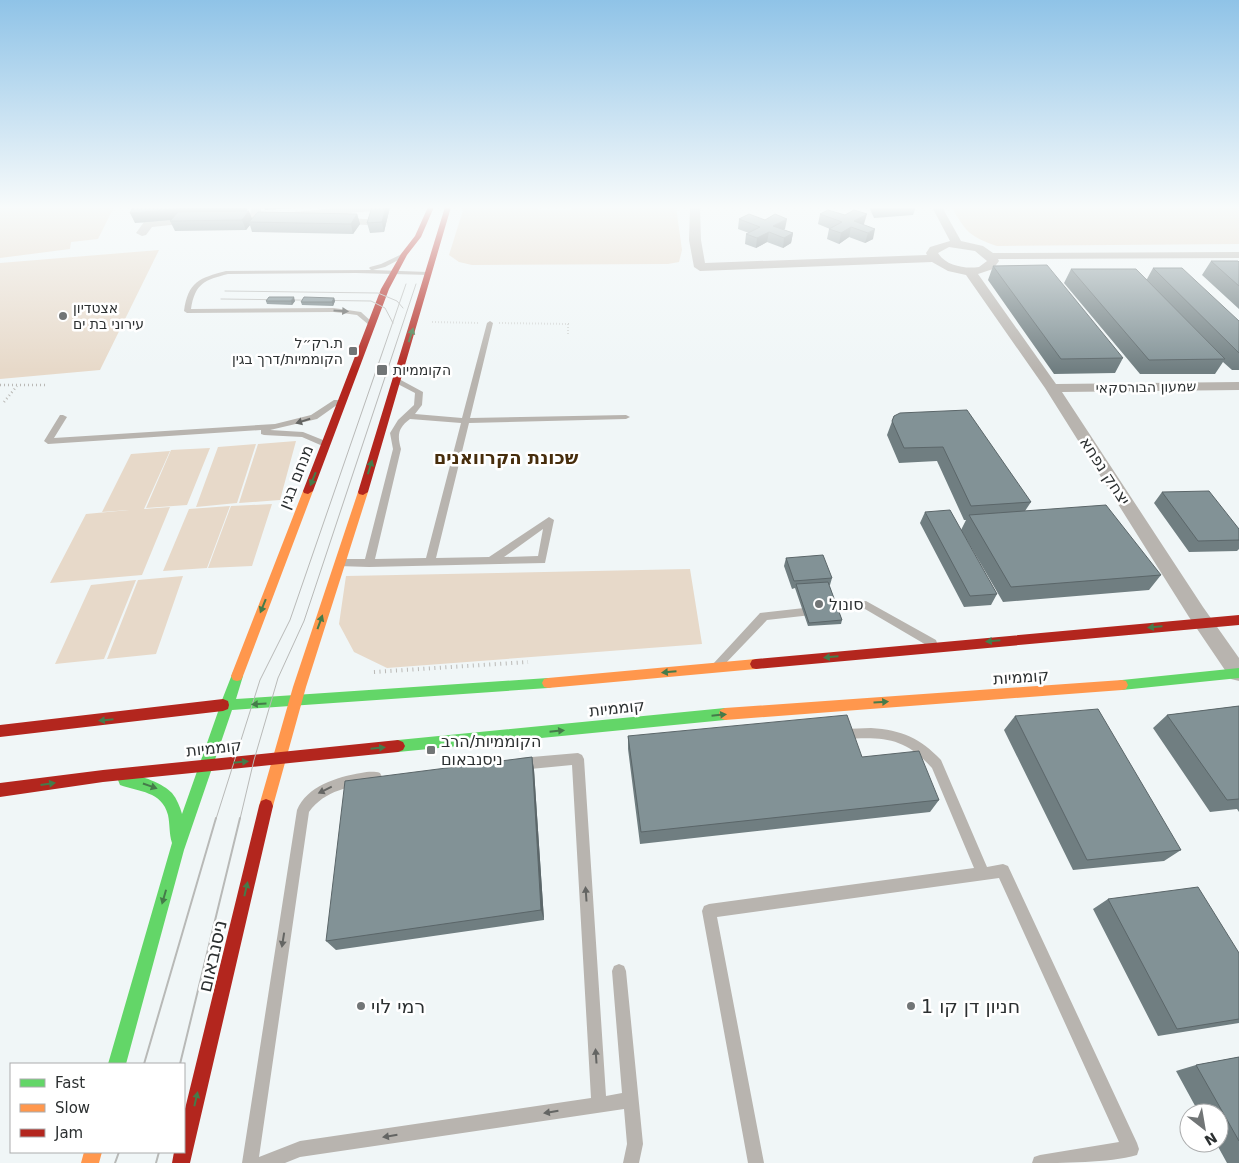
<svg xmlns="http://www.w3.org/2000/svg" width="1239" height="1163" font-family="'DejaVu Sans','Noto Sans Hebrew',sans-serif">
  <rect width="100%" height="100%" fill="#f0f6f7"/>
  <path fill="#e7d9c9" d="M0 207H114L98 239 71 242 70 249 0 258Z
    M464 207H538V210H571V207H676L682 250 679 262 668 264 472 265 459 262 449 255Z
    M951 207H1239V244L997 246C968 236 967 232 951 207Z
    M159 250 100 370 0 379V263Z
    M296 441 280 500 239 503 258 444Z
    M256 444 237 503 196 507 218 447Z
    M210 448 187 505 146 508 171 450Z
    M170 451 144 509 170 507 142 575 50 583 86 514 129 510 102 512 131 454Z
    M272 504 252 566 208 568 231 506Z
    M230 506 207 568 163 571 189 509Z
    M690 569 702 644 387 668 354 652 339 624 346 576Z
    M183 576 156 654 107 659 138 580Z
    M136 580 104 659 55 664 91 585Z"/>
  <g fill="none" stroke-linecap="round" stroke-linejoin="round">
    <path stroke="#bab9b6" stroke-width="2" stroke-dasharray="0.5 2.5" stroke-linecap="butt" d="M432 322 480 323
      M499 323 568 324V334"/>
    <path stroke="#bab9b6" stroke-width="2.5" stroke-dasharray="1 3" stroke-linecap="butt" d="M0 385H45
      M4 402 17 386"/>
    <path stroke="#bab9b6" stroke-width="4" stroke-dasharray="1 4.5" stroke-linecap="butt" d="M374 672 528 662"/>
    <path fill="#b8b4af" fill-rule="evenodd" d="M402 254 405 256 404 257 385 267 373 270 428 272 431 274 430 275 356 273 228 274C205 280 195 283 191 309L334 308 361 312 373 323V325H369L357 315 334 312 187 313 184 311C188 282 199 278 226 271L371 270 369 268 370 267 381 264Z
      M490 321 493 323 470 418 626 415 630 417 626 419 469 423 436 558 489 557 549 517 554 520 545 563 369 567 338 566 336 563 338 560 341 559H365L393 449 390 433 398 420 414 405 415 393 392 381 393 379H399L423 392 422 405 415 414 462 418 487 323ZM410 419 461 423 426 558 375 559 401 449C397 435 398 428 410 419ZM543 529 538 556 504 557Z
      M334 400H340L341 402 317 419 270 430 303 432 328 442V446L325 447 302 437 264 435 261 434V430L48 444 44 441 60 415H63L67 417 54 438 275 424 311 415Z
      M866 601 936 640 937 643 936 646 932 647 928 646 865 609 767 620 722 667 718 669 714 667 713 664 760 613Z
      M871 728C902 730 920 738 941 760L987 867 1003 864 1008 866 1137 1143 1139 1149 1137 1155C1108 1163 1063 1163 1032 1163L1034 1157 1040 1155 1119 1142 999 878 717 917 764 1163H748L702 911 704 906 709 904 974 868 932 768C904 737 884 737 844 739L840 738 838 734 840 730 844 729Z
      M578 753 582 755 584 759 606 1096 622 1093 612 971 614 966 619 964 624 966 626 971 643 1144 639 1163H623L627 1144 624 1109 300 1157 285 1163H242L297 810C307 786 337 777 361 773 367 772 374 771 380 773L382 777 380 781 376 783C350 786 325 790 309 812L259 1157 300 1141 591 1098 572 765 520 770 516 768 514 764 516 760 520 758Z"/>
    <path fill="#b8b4af" fill-rule="evenodd" d="M252 207H262L260 215 348 207 377 208 372 211 253 222 248 219Z
      M690 207H700L701 240 705 263 927 255 926 253 930 247 950 241 932 207H942L961 241 983 246 993 253 1239 252V258L998 259 999 261 993 269 978 274 1056 384 1239 382V390L1062 392 1203 607 1239 658V681L1231 679 1189 617 1045 388 966 275 948 271 932 262 700 271 694 267 689 240ZM949 247 975 251 987 261 979 267C965 269 946 266 938 253Z
      M195 217 200 220 199 222 152 227 146 235 142 236 136 233 144 222Z
      M335 218 367 219 372 222 367 225 331 223 330 221 331 219Z"/>
    <path fill="#63d668" fill-rule="evenodd" d="M1239 668V678L1122 690 1118 689 1116 685 1118 681 1122 680Z
      M237 671 241 672 243 676 236 699 548 678 552 679 554 683 552 687 548 688 232 710 184 850 126 1064H108L172 843C169 834 170 824 168 815 162 791 139 792 120 785L118 780 120 775C133 771 163 783 172 793 177 799 180 807 182 814L219 709 217 705 218 701 222 700 233 672Z
      M725 708 730 710 731 714 730 718 725 720 398 752 393 750 391 746 393 742 398 740Z"/>
    <path fill="#ff974d" fill-rule="evenodd" d="M308 488 313 491 243 676 241 680 237 681 233 680 231 676 303 491Z
      M363 489 368 492 306 687 273 806 271 811 266 813 261 811 259 806 293 687 358 492Z
      M756 659 760 660 762 664 760 668 756 669 548 688 544 687 542 683 544 679 548 678Z
      M1122 680 1126 681 1128 685 1126 689 1122 690 725 720 720 718 719 714 720 710 725 708Z
      M84 1152H102L99 1163H81Z"/>
    <path fill="#b3261e" fill-rule="evenodd" d="M428 207H434L421 237 407 255 389 289 313 491 308 494 304 493 303 491 381 289 401 254 415 236Z
      M445 207H451L368 492 363 495 359 494 358 492Z
      M1239 615V625L756 669 752 668 750 664 752 660 756 659Z
      M223 699 228 701 229 705 228 709 223 711 0 737V725Z
      M398 740 403 742 405 746 403 750 398 752 103 782 0 797V783L103 770Z
      M266 799 271 801 273 806 190 1163H172L174 1152H184V1113L259 806 261 801Z"/>
    <path stroke="#b8b9b7" stroke-width="1" d="M225 291 378 293 397 301 403 308
      M221 299 371 301 385 308 393 323
      M216 819 260 680 290 620 406 284
      M240 819 254 760 278 678 304 621 416 284"/>
    <path stroke="#b8b9b7" stroke-width="2" d="M144 1064 216 818
      M180 1064 240 818
      M115 1163 119 1152
      M156 1163 159 1152"/>
  </g>
  <path fill="#707e81" d="M248 207 247 211 252 219 357 214 360 224 353 234 252 232 250 225 246 230 175 231 170 221 172 220 135 223Z
    M264 207H309L265 210Z
    M390 207 384 232 370 233 367 223Z
    M869 207H916L913 215 874 218Z
    M820 214 864 224H863L873 239 865 243 849 237 839 244 827 239 829 229H830L818 224Z
    M739 219 785 229 783 230 793 233 791 243 783 248 767 242 756 248 745 244 746 234 749 233 738 229Z
    M1211 261 1239 262V309L1202 275Z
    M993 266 1123 358 1115 373 1054 374 988 280Z
    M1153 268 1239 321V370H1232L1223 362 1215 374H1140L1064 283 1071 269 1147 279Z
    M334 298 335 301 333 306 302 305 301 302Z
    M266 301H295L292 305 267 304Z
    M894 416 1031 502 1025 511 1161 575 1149 590 1003 602 961 530 966 520H964L937 461 899 463 887 435Z
    M1162 492 1239 529V549L1237 551 1189 552 1154 503Z
    M925 512 997 594 991 605 964 607 920 523Z
    M786 558 832 578 830 585H829L842 620 841 624 808 626 795 588 792 589 784 566Z
    M1239 706V812L1237 809 1210 812 1153 728 1167 715Z
    M1015 716 1181 850 1164 861 1073 870 1004 730Z
    M628 736 862 757 939 800 930 812 640 844 628 749Z
    M532 757 534 770 544 920 336 950 326 941Z
    M1108 899 1239 953V1023L1158 1036 1093 909Z
    M1239 1057V1163H1227L1216 1143H1219V1113H1199L1176 1071 1196 1065Z"/>
  <path fill="#5b6669" d="M200 207H248L246 213 135 223 130 213Z
    M386 207H390L384 232 382 222Z
    M249 211 253 221 249 222 250 225 246 230 242 220Z
    M357 214 360 224 353 234 351 224Z
    M867 214 864 224 856 229 854 221Z
    M787 219 785 229 774 234 773 226Z
    M851 227 849 237 839 244 841 233Z
    M875 229 873 239 865 243 868 233Z
    M769 232 767 242 756 248 757 238Z
    M793 233 791 243 783 248 784 238Z
    M294 297 295 301 292 305 291 301Z
    M334 298 335 301 333 306 332 302Z
    M532 757 534 770 544 920 541 910Z"/>
  <path fill="#829296" stroke="#5b6669" d="M133 207H200L130 213Z
    M372 207H386L382 222 367 223Z
    M828 210 845 215 854 210 867 214 854 221 875 229 868 233 851 227 841 233 829 229 842 222 820 214Z
    M249 211 242 220 170 221 178 212Z
    M258 212 357 214 351 224 249 222Z
    M749 214 765 220 775 214 787 219 773 226 793 233 784 238 769 232 757 238 746 234 760 227 739 219Z
    M1211 261H1238L1239 262V286Z
    M1047 265 1123 358 1061 359 993 266Z
    M1153 268H1182L1239 321V353Z
    M1071 269H1136L1225 359 1149 360Z
    M269 297H294L291 301H266Z
    M304 297 334 298 332 302H301Z
    M967 410 1031 502 971 506 943 447 904 448 892 421 894 416 900 413Z
    M1209 491 1239 529V540L1198 541 1162 492Z
    M1106 505 1161 575 1011 587 969 515Z
    M950 510 997 594 970 596 925 512Z
    M823 555 832 578 794 581 786 558Z
    M828 582 842 620 809 623 796 584Z
    M1239 706V799L1227 800 1167 715Z
    M1098 709 1181 850 1087 860 1015 716Z
    M847 715 862 757 919 751 939 800 641 832 628 736Z
    M532 757 541 910 326 941 345 781Z
    M1198 887 1239 953V1019L1177 1029 1108 899Z
    M1239 1057V1141L1196 1065Z"/>
  <defs><path id="oneway-solid" d="M-6-.8H1V-3.2L6.5 0L1 3.2V.8H-6Z" transform="scale(1.25)"/></defs>
  <g fill="#646563">
    <use href="#oneway-solid" transform="translate(341 311) rotate(4)"/>
    <use href="#oneway-solid" transform="translate(303 421) rotate(163)"/>
    <use href="#oneway-solid" transform="translate(325 790) rotate(154)"/>
    <use href="#oneway-solid" transform="translate(586 894) rotate(-94)"/>
    <use href="#oneway-solid" transform="translate(283 940) rotate(99)"/>
    <use href="#oneway-solid" transform="translate(596 1056) rotate(-94)"/>
    <use href="#oneway-solid" transform="translate(551 1112) rotate(171)"/>
    <use href="#oneway-solid" transform="translate(390 1136) rotate(171)"/>
  </g>
  <g fill="#457b4a">
    <use href="#oneway-solid" transform="translate(411 335) rotate(-72)"/>
    <use href="#oneway-solid" transform="translate(370 467) rotate(-73)"/>
    <use href="#oneway-solid" transform="translate(313 479) rotate(112)"/>
    <use href="#oneway-solid" transform="translate(263 606) rotate(112)"/>
    <use href="#oneway-solid" transform="translate(320 622) rotate(-70)"/>
    <use href="#oneway-solid" transform="translate(1155 627) rotate(175)"/>
    <use href="#oneway-solid" transform="translate(993 641) rotate(175)"/>
    <use href="#oneway-solid" transform="translate(831 657) rotate(175)"/>
    <use href="#oneway-solid" transform="translate(669 672) rotate(175)"/>
    <use href="#oneway-solid" transform="translate(881 702) rotate(-4)"/>
    <use href="#oneway-solid" transform="translate(259 704) rotate(177)"/>
    <use href="#oneway-solid" transform="translate(719 715) rotate(-6)"/>
    <use href="#oneway-solid" transform="translate(106 720) rotate(174)"/>
    <use href="#oneway-solid" transform="translate(557 731) rotate(-6)"/>
    <use href="#oneway-solid" transform="translate(378 748) rotate(-6)"/>
    <use href="#oneway-solid" transform="translate(241 762) rotate(-6)"/>
    <use href="#oneway-solid" transform="translate(48 784) rotate(-8)"/>
    <use href="#oneway-solid" transform="translate(150 786) rotate(19)"/>
    <use href="#oneway-solid" transform="translate(246 889) rotate(-77)"/>
    <use href="#oneway-solid" transform="translate(164 897) rotate(106)"/>
    <use href="#oneway-solid" transform="translate(196 1099) rotate(-77)"/>
  </g>
  <linearGradient id="sky" x2="0" y2="1"><stop stop-color="#8fc3e7"/><stop offset="0.56" stop-color="#f8fbfb"/><stop offset="1" stop-color="#f8fbfb" stop-opacity="0"/></linearGradient>
  <rect width="1239" height="370" fill="url(#sky)"/>
  <g fill="#717576" stroke="#fff" stroke-width="2">
    <circle cx="63" cy="316" r="5"/>
    <rect x="348" y="346" width="10" height="10" rx="2.5"/>
    <rect x="376" y="364" width="12" height="12" rx="2.5"/>
    <circle cx="819" cy="604" r="5"/>
    <rect x="426" y="745" width="10" height="10" rx="2.5"/>
    <circle cx="361" cy="1006" r="5"/>
    <circle cx="911" cy="1006" r="5"/>
  </g>
  <g text-anchor="middle" dominant-baseline="central" stroke-width="5" stroke-linejoin="round" paint-order="stroke">
    <g font-size="14" fill="#2c3031" stroke="#fff" text-anchor="start">
      <text x="73" y="308">אצטדיון<tspan x="73" dy="16">עירוני בת ים</tspan></text>
      <text x="343" y="343" text-anchor="end">ת.רק״ל<tspan x="343" dy="16">הקוממיות/דרך בגין</tspan></text>
      <text x="393" y="370">הקוממיות</text>
    </g>
    <g font-size="14" fill="#2c3031" stroke="#fff">
      <text transform="translate(1146 387) rotate(-1)">שמעון הבורסקאי</text>
    </g>
    <g font-size="16" fill="#2c3031" stroke="#fff">
      <text transform="translate(1105 471) rotate(57)">יצחק נפחא</text>
      <text transform="translate(296 477) rotate(-68)">מנחם בגין</text>
      <text transform="translate(1021 677) rotate(-4)">קוממיות</text>
      <text transform="translate(617 708) rotate(-6)">קוממיות</text>
      <text transform="translate(214 748) rotate(-6)">קוממיות</text>
    </g>
    <g font-size="16" fill="#2c3031" stroke="#fff" text-anchor="start">
      <text x="829" y="604">סונול</text>
      <text x="441" y="741">הקוממיות/הרב<tspan x="441" dy="18">ניסנבאום</tspan></text>
    </g>
    <g font-size="18" font-weight="bold" fill="#472d0c" stroke="#fff">
      <text x="506" y="457">שכונת הקרוואנים</text>
    </g>
    <g font-size="19" fill="#2c3031" stroke="#fff">
      <text transform="translate(212 956) rotate(-77)">ניסנבאום</text>
    </g>
    <g font-size="19" fill="#2c3031" stroke="#fff" text-anchor="start">
      <text x="371" y="1006">רמי לוי</text>
      <text x="921" y="1006">חניון דן קו 1</text>
    </g>
  </g>
  <rect x="10" y="1063" width="175" height="90" fill="#ffffff" stroke="#abacad"/>
  <rect x="20" y="1079" width="25" height="8" fill="#63d668" stroke="#abacad"/>
  <text x="55" y="1088" font-size="15" fill="#2c3031">Fast</text>
  <rect x="20" y="1104" width="25" height="8" fill="#ff974d" stroke="#abacad"/>
  <text x="55" y="1113" font-size="15" fill="#2c3031">Slow</text>
  <rect x="20" y="1129" width="25" height="8" fill="#b3261e" stroke="#abacad"/>
  <text x="55" y="1138" font-size="15" fill="#2c3031">Jam</text>
  <g transform="translate(1204 1128) rotate(149)"><circle r="24" fill="#ffffff" stroke="#abacad"/>
  <path d="M0-4L9 19L0 12L-9 19Z" fill="#717576"/>
  <text y="-8" font-size="14" font-weight="bold" text-anchor="middle" fill="#2c3031">N</text>
  </g>
</svg>
